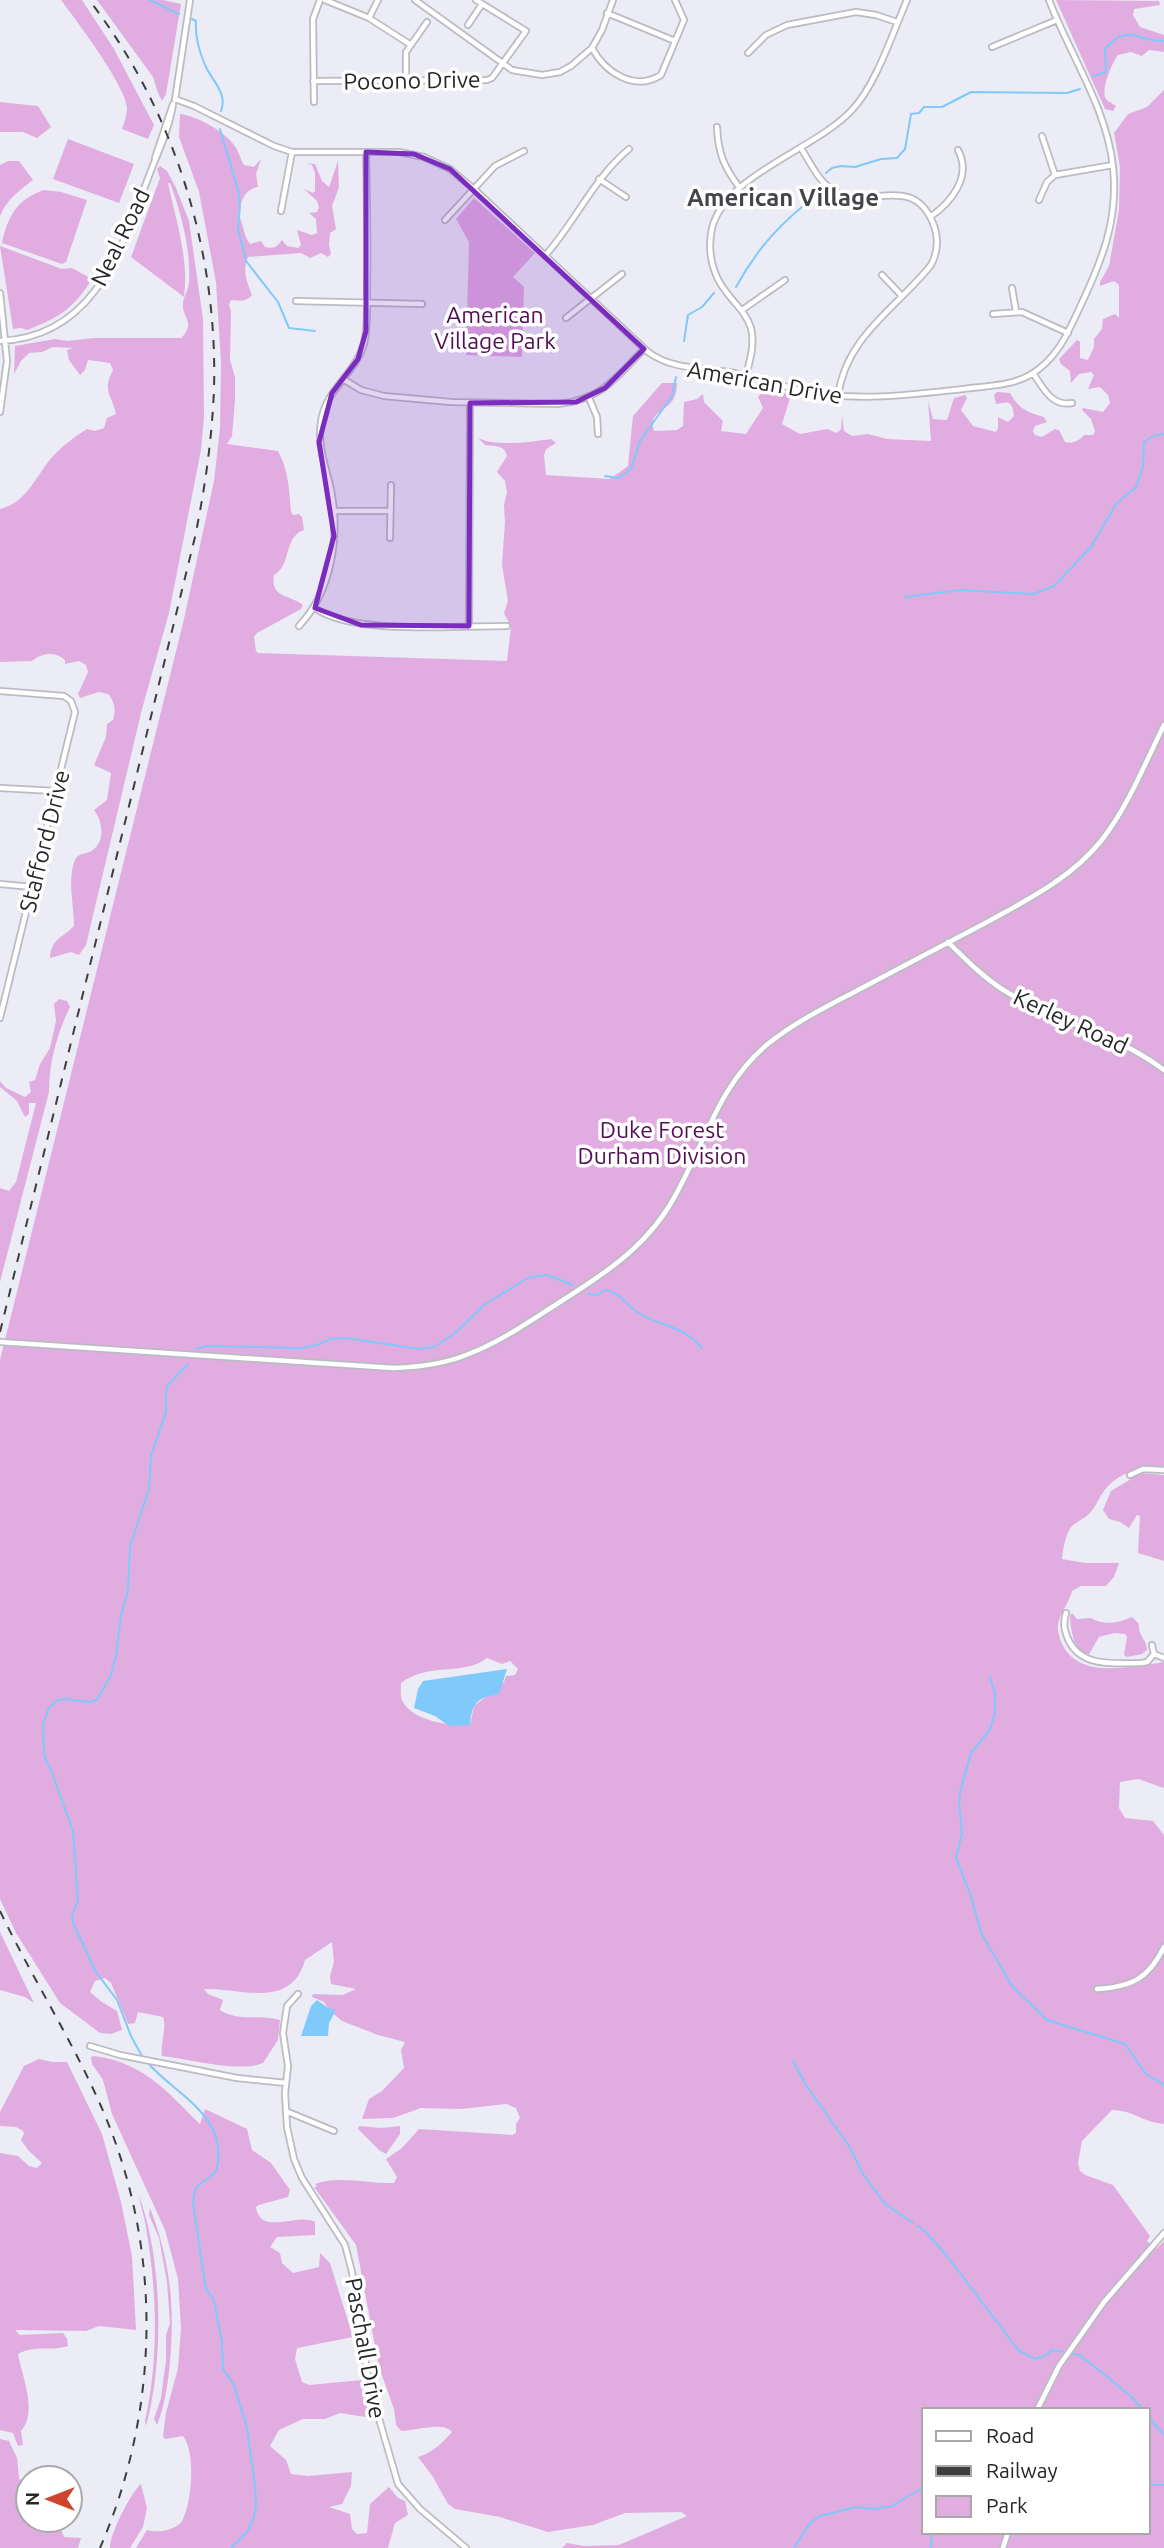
<svg xmlns="http://www.w3.org/2000/svg" width="1164" height="2548" font-family="Ubuntu,sans-serif">
  <rect width="100%" height="100%" fill="#ebecf5"/>
  <path fill="#e1ade1" fill-rule="evenodd" d="M61 0H82L114 49 154 125 148 139 122 129C124 123 127 115 127 108 126 86 76 20 61 0Z
    M97 0H163L181 4 166 94 162 101 158 93 153 77Z
    M1056 0 1159 1 1160 5 1134 9 1133 15 1140 27 1164 35V52L1149 50 1142 56 1131 52 1118 55C1113 61 1100 90 1106 99 1108 102 1112 103 1116 106L1113 111 1105 109Z
    M1164 90V1468C1143 1466 1123 1471 1108 1486 1100 1494 1097 1506 1089 1514 1084 1519 1076 1522 1071 1527 1065 1536 1063 1549 1062 1559L1085 1563H1119L1114 1577 1106 1586H1081L1072 1591C1069 1605 1056 1616 1058 1631 1068 1683 1128 1667 1164 1662V1788L1138 1779 1120 1782 1119 1808 1125 1818 1153 1821 1164 1835V2124C1141 2122 1136 2111 1112 2110L1082 2141 1078 2163 1080 2171 1085 2175 1113 2185 1150 2236 1147 2241 1156 2249 1164 2241V2548H562L567 2543 584 2546 619 2545 687 2516 681 2512 625 2513 593 2525 548 2532 500 2517 455 2509 448 2504 433 2477 418 2457C432 2453 442 2443 452 2432 443 2421 416 2431 401 2431L396 2425 394 2409 379 2367 356 2245 314 2187H317L315 2184C340 2175 368 2184 394 2183L397 2177 386 2159 402 2148 419 2129 512 2135 516 2133V2124L520 2118 516 2108 506 2104 461 2109 421 2108 393 2118 362 2119 369 2099 382 2091 404 2068 401 2050 405 2042 378 2035 342 2021 330 2011 324 2002 312 1997 313 1994 343 1995 356 1989 331 1984 330 1976 334 1962 332 1942 305 1960C291 2010 242 1988 204 1989L208 1994 223 2000 220 2010C238 2022 259 2014 280 2020L278 2040 263 2063C239 2073 189 2059 162 2056 160 2042 167 2029 163 2017L138 2012 135 2023 128 2024 111 1983 105 1978 95 1981 90 1992 102 2002 117 2011 122 2030 111 2034 100 2033 60 2003 16 1933 0 1899V1360L184 619 214 481 220 428 221 363 216 282 199 192 179 137 180 114C197 116 224 131 234 145 239 151 240 159 244 165L254 167 261 159 256 174 258 187C243 190 242 201 238 214 244 224 243 235 250 244L261 241 265 247C274 249 277 247 282 240L287 246 298 248 301 245 297 230 312 235 317 233 316 219 309 213 317 212 319 207 317 201 304 189 313 193 315 191V173L312 165 306 163 315 164 322 181 329 187 338 161 339 187 332 206 336 229 330 233 329 245 331 254 328 257 321 253 310 258 301 253 248 257C242 271 247 282 252 295 247 302 239 301 231 300L229 305 231 311 230 360 235 377V400L232 436 227 444 278 451C289 472 289 490 291 512L293 515 299 514 302 517 304 530C283 537 292 565 274 575 270 598 289 594 303 605L301 609 257 633 254 637 256 651 258 653 507 661 511 627 504 613 508 601 502 565 505 522 504 505 507 492 505 481 497 472 507 456C504 444 496 447 485 445L478 438C496 447 531 442 551 439L556 443 546 449 544 455 546 475 610 479 628 466 633 416 662 383H677C677 388 676 395 673 400 665 412 648 412 654 431L677 430 683 426 684 402 697 399 703 394 704 402 723 421 721 431 746 434 763 408 758 397 762 392 774 396 777 391 791 395 782 424 800 434 827 429 837 433 841 429 842 416 844 431 852 436 868 434 887 439 931 441 928 401 933 419 947 420 954 398 965 395 967 398 961 410 973 426 996 432 998 429V417L1008 422 1014 416C1012 399 1008 402 996 404L994 395 997 392 1010 393C1018 408 1028 413 1044 417L1047 422 1035 426 1033 431 1035 435 1042 437 1055 429 1059 430 1065 442C1073 444 1079 441 1084 435H1093L1095 431 1091 419 1082 410 1083 408 1103 412 1110 403 1108 395 1100 387 1088 389 1094 375 1091 372 1079 374 1071 383 1070 371 1061 364 1059 359 1077 340 1080 342V358L1088 360 1094 347V339L1102 329 1103 319 1115 314 1119 318V285L1114 281 1100 286V282L1109 266 1119 210 1120 167 1114 133 1128 114 1147 107ZM487 1658 502 1664 510 1661 518 1669 515 1675 506 1676 504 1682 474 1706 470 1725C450 1726 411 1721 402 1700 400 1696 401 1688 401 1683 431 1661 462 1677 487 1658ZM924 2410H1148V2532H924Z
    M0 102 38 106 51 127 37 138 23 132H0Z
    M68 139 134 164 119 203 53 179Z
    M8 161H19L33 180C19 191 7 199 0 216V165Z
    M160 166 167 171 176 188 189 221 203 319 204 417 201 450 169 613 142 709 86 945 79 955 71 952 50 958C51 938 63 938 74 926 74 906 67 879 75 860 78 852 87 855 93 850 106 840 102 820 94 810L107 800 111 773 94 765 106 737 107 724 113 720C116 709 115 702 108 694L99 692 80 698 78 694 88 672 86 665 79 661 65 664V660C55 651 42 653 32 661L0 662V509C25 503 34 480 49 461 59 448 74 437 87 429L95 431 104 428 107 418 116 414C111 393 102 391 113 370L110 363 88 360 85 370 80 375 69 360 67 350 73 348 53 347 42 352 29 353 21 361 14 374 15 346 55 339 67 341 93 338H181C197 322 181 318 183 302 184 296 189 289 189 281 191 250 181 212 170 183H168C176 221 189 258 184 297L131 257 160 178 157 169Z
    M44 190 61 192 87 200 66 262 62 264 2 243C8 216 17 199 44 190Z
    M474 198 535 253 513 277 524 287 522 357 466 355 469 242 456 219Z
    M0 246 62 269 72 268 92 279C74 308 59 318 27 330L21 328 13 329Z
    M59 999 67 1001 70 1007C57 1034 49 1062 49 1092L0 1282V1188L9 1191 16 1182 36 1103H29V1114L25 1117 17 1101 0 1087V1081L6 1088 25 1097 31 1092 29 1082 35 1080 40 1064 50 1048 56 1021 54 1004Z
    M1141 1473 1164 1475V1561L1138 1553 1140 1516 1137 1515 1129 1528 1120 1522 1109 1519 1103 1510 1111 1491Z
    M1072 1613 1077 1619 1091 1618C1104 1626 1118 1623 1132 1617L1139 1624C1138 1637 1147 1639 1147 1650L1142 1654 1127 1657 1124 1655 1127 1637 1125 1634 1114 1633 1099 1637 1088 1656C1073 1648 1071 1632 1070 1616Z
    M0 1932 34 2003 25 1997 0 1990Z
    M94 2056C145 2063 166 2091 200 2124L205 2109 247 2129 252 2150 271 2163 290 2190 288 2197 259 2205 256 2207C260 2237 298 2212 315 2222V2235L277 2237 270 2247 280 2253 282 2263 293 2273 319 2267 320 2253 330 2263 353 2337 297 2348 295 2359 302 2382 309 2385 363 2380 372 2412 366 2417 340 2413 325 2419H303L279 2430 270 2446 286 2460 291 2474 308 2476 352 2472 351 2486 342 2504 329 2507 350 2514 352 2529 357 2534 367 2533 370 2504 389 2487 398 2498 405 2501 408 2515 395 2523 388 2548H136L147 2530C157 2533 175 2531 182 2521 192 2503 196 2452 183 2436L165 2439 163 2436 166 2413 178 2368 181 2328 178 2279 165 2230 112 2114 103 2080 92 2064 91 2057Z
    M39 2059 52 2062H67L102 2134 121 2202 132 2256 136 2330 99 2326 86 2331 15 2330 20 2335 63 2333 67 2339 68 2346C50 2352 37 2344 18 2354 22 2377 38 2411 21 2431L23 2445 18 2446 13 2433 0 2430V2153L18 2156 29 2166 37 2168 42 2163 28 2150 21 2140 24 2134 23 2131 16 2127 0 2126V2112L24 2066Z
    M359 2126 381 2128 400 2126V2134L386 2154 379 2150 358 2129Z
    M139 2196C163 2260 164 2361 146 2426L145 2421C159 2359 157 2290 146 2228 145 2217 140 2206 139 2196Z
    M150 2208C170 2260 175 2305 170 2361 168 2383 165 2405 157 2425L154 2419 161 2398 166 2360V2335L170 2323 167 2282 159 2238 149 2215Z
    M0 2439 9 2441 17 2458 19 2478 28 2496V2520H61L60 2527 64 2537 81 2538 78 2548H0Z
    M141 2484 147 2508 143 2527 130 2548H110C109 2536 131 2492 141 2484Z"/>
  <path fill="#80c9fb" d="M507 1669 499 1694C477 1698 472 1702 470 1725L449 1726 435 1716 414 1708 418 1689 423 1681Z
    M317 2000 328 2008 336 2010 329 2023 328 2036H301L311 2006Z"/>
  <g fill="none" stroke-linecap="round" stroke-linejoin="round">
    <path stroke="#80c9fb" stroke-width="2" d="M150 0 179 14
      M192 19 196 21C195 37 199 50 205 65 212 81 228 93 221 111
      M1093 76 1106 72 1105 49C1128 23 1137 41 1164 41
      M220 129 238 190 240 206 238 229 246 261 278 302 289 328 315 331
      M826 173 832 168 841 166 855 167 881 159 897 158 905 149 911 114 919 113 924 107H942L971 92 1067 93 1080 89
      M736 287C758 247 783 220 820 193
      M684 341 688 315 702 307 714 293
      M605 476 618 478 631 469 640 441 672 396 676 377
      M905 597 960 590 1033 594 1054 586 1091 547 1116 504 1136 487 1143 466 1144 442 1153 436 1164 434
      M588 1294 597 1295 605 1290C620 1292 625 1304 637 1312 660 1327 682 1324 702 1348
      M196 1349 206 1346 300 1348 317 1345 331 1339 346 1338 419 1349 434 1347 454 1334 485 1304 530 1277 547 1275 573 1285
      M990 1677 995 1694V1713L990 1730 971 1753 960 1792 959 1803 962 1833 956 1858 971 1896 981 1933 1012 1986 1047 2020 1125 2044 1146 2074 1164 2085
      M143 2058 131 2036 117 2000 96 1972 73 1923 72 1917 78 1900 73 1831 51 1770 44 1756 43 1724 49 1708 57 1700 65 1699 89 1702 97 1700 111 1675 116 1656 121 1615 128 1590 130 1547 149 1489 151 1456 166 1412V1393L167 1386 188 1364
      M793 2061 806 2085 849 2146 863 2174 885 2204 913 2223
      M147 2062C176 2096 231 2116 216 2172L196 2187 193 2202 204 2278 206 2288 214 2301 222 2342 223 2369 234 2385 247 2428 255 2486 256 2506 253 2520 247 2532 231 2548
      M918 2226 926 2232 947 2256 1019 2351 1035 2359 1045 2356 1052 2350 1064 2352
      M1073 2354 1080 2355 1132 2397 1143 2410
      M1148 2416 1164 2435
      M1148 2485H1164
      M794 2548 809 2524 820 2516 856 2507 874 2509 892 2506 924 2487
      M931 2548 932 2532"/>
    <g stroke="#bbbbc4" stroke-width="8">
      <path id="minor" d="M325 0 369 18 411 45
        M415 0 512 70 542 75 560 72 571 66 592 48 602 30 613 0
        M607 13 675 41
        M369 18 378 0
        M468 25 482 4
        M992 47 1057 20
        M592 48C605 72 634 92 661 75L684 20 675 0
        M748 53 766 35 787 25 856 12 876 15 897 22
        M313 81 487 80 492 78 526 31 476 0
        M406 81V52L427 22
        M175 99 194 106 274 146 292 152H399L424 157 450 169 474 189 648 352C673 370 700 367 729 372 746 375 763 380 780 385 842 404 900 396 963 389 985 386 1011 386 1030 375 1056 360 1067 335 1079 309 1101 263 1119 220 1113 167 1107 108 1070 55 1049 0
        M175 100 190 0
        M314 102 313 19 320 0
        M717 127C718 153 724 167 739 187
        M1042 136 1055 175
        M801 148C811 164 820 185 838 193 871 208 913 174 933 223 939 238 938 252 931 265 896 309 845 337 838 397
        M599 179 626 197
        M1039 200 1047 182 1055 175 1113 165
        M281 211 292 152
        M930 217C952 202 972 176 958 150
        M445 220 495 166 524 151
        M545 256C576 221 593 179 629 149
        M882 275 902 296
        M1012 288 1016 311
        M0 293 7 361 0 412
        M296 301 422 304
        M742 310 785 280
        M993 314 1022 312 1068 333
        M566 318 622 274
        M0 341C92 337 119 255 147 181 156 156 169 131 173 104L155 158
        M1033 373C1043 388 1052 407 1072 403
        M746 376C750 360 755 344 751 328 746 313 736 305 727 293 712 275 707 251 712 228 726 174 815 150 852 110 876 85 893 32 907 0
        M343 379 361 390 384 396 451 402 558 404C601 400 616 378 644 349
        M589 398 597 417 598 434
        M334 511H390
        M390 538 391 485
        M315 608C350 635 460 626 507 626
        M299 626C332 591 340 536 331 490 326 466 317 447 321 422 325 390 355 374 364 344 368 327 367 308 367 291 368 244 367 198 366 152
        M469 626 470 403
        M0 691 64 696 71 701 75 712 0 1018
        M0 788 56 791
        M0 884 32 887
        M948 942C967 961 987 981 1010 994 1061 1024 1115 1033 1164 1070
        M0 1342 394 1368C418 1367 444 1364 466 1355 496 1344 523 1326 549 1309 596 1279 642 1252 671 1203 704 1148 717 1085 769 1043 797 1021 829 1005 860 989 904 966 947 943 991 920 1031 898 1072 877 1101 841 1128 807 1145 763 1164 725
        M1130 1475 1143 1469 1164 1470
        M1066 1613C1063 1623 1064 1629 1068 1639 1081 1668 1114 1663 1141 1663L1147 1662 1154 1654
        M1152 1645 1154 1654 1164 1658
        M1097 1989C1132 1987 1149 1978 1164 1947
        M298 1994 287 2006 283 2033 288 2066 285 2093 287 2127 294 2159 302 2178 345 2245 352 2272 369 2384 398 2484 420 2509 466 2548
        M90 2046 120 2055 237 2078 286 2083
        M288 2112 334 2131
        M1037 2410 1059 2366 1104 2302 1164 2233
        M1003 2548 1008 2532"/>
    </g>
    <use href="#minor" stroke="#fff" stroke-width="4.5"/>
    <path stroke="#3e3e41" stroke-width="2" stroke-dasharray="9 9" stroke-linecap="butt" d="M0 1332 195 537C205 488 212 439 214 389 218 251 174 109 89 0
      M0 1911C31 1976 71 2038 100 2104 163 2245 161 2407 100 2548"/>
  </g>
  <path fill="#7b2cbf" fill-opacity="0.2" stroke="#7b2cbf" stroke-width="5" stroke-linejoin="round" d="M366 152 414 154 450 169 644 349 605 388 576 402 470 403 469 626 361 625 315 608 334 536 319 442 332 393 358 359 366 331Z"/>
  <g text-anchor="middle" dominant-baseline="central" stroke-width="7" stroke-linejoin="round" paint-order="stroke">
    <g font-size="23" fill="#262629" stroke="#fff">
      <text transform="translate(412 80) rotate(-1)">Pocono Drive</text>
      <text transform="translate(120 237) rotate(-64)">Neal Road</text>
      <text transform="translate(765 382) rotate(10)">American Drive</text>
      <text transform="translate(44 841) rotate(-76)">Stafford Drive</text>
      <text transform="translate(1071 1021) rotate(25)">Kerley Road</text>
      <text transform="translate(366 2348) rotate(80)">Paschall Drive</text>
    </g>
    <g font-size="23" fill="#520d54" stroke="#fff">
      <text x="495" y="314">American<tspan x="495" dy="26">Village Park</tspan></text>
      <text x="662" y="1129">Duke Forest<tspan x="662" dy="26">Durham Division</tspan></text>
    </g>
    <g font-size="24" font-weight="bold" fill="#44444b" stroke="#fff">
      <text x="783" y="197">American Village</text>
    </g>
  </g>
  <rect x="922" y="2408" width="228" height="126" fill="#ffffff" stroke="#a8a8a9" stroke-width="2"/>
  <rect x="936" y="2431" width="35" height="10" fill="#ffffff" stroke="#a8a8a9" stroke-width="2"/>
  <text x="986" y="2443" font-size="21" fill="#262629">Road</text>
  <rect x="936" y="2466" width="35" height="10" fill="#3e3e41" stroke="#a8a8a9" stroke-width="2"/>
  <text x="986" y="2478" font-size="21" fill="#262629">Railway</text>
  <rect x="936" y="2496" width="35" height="21" fill="#e1ade1" stroke="#a8a8a9" stroke-width="2"/>
  <text x="986" y="2513" font-size="21" fill="#262629">Park</text>
  <g transform="translate(49 2499) rotate(270)"><circle r="33" fill="#ffffff" stroke="#a8a8a9" stroke-width="2"/>
  <path d="M0-5L12 26L0 18L-12 26Z" fill="#cf442e"/>
  <text y="-10" font-size="19" font-weight="bold" text-anchor="middle" fill="#262629">N</text>
  </g>
</svg>
